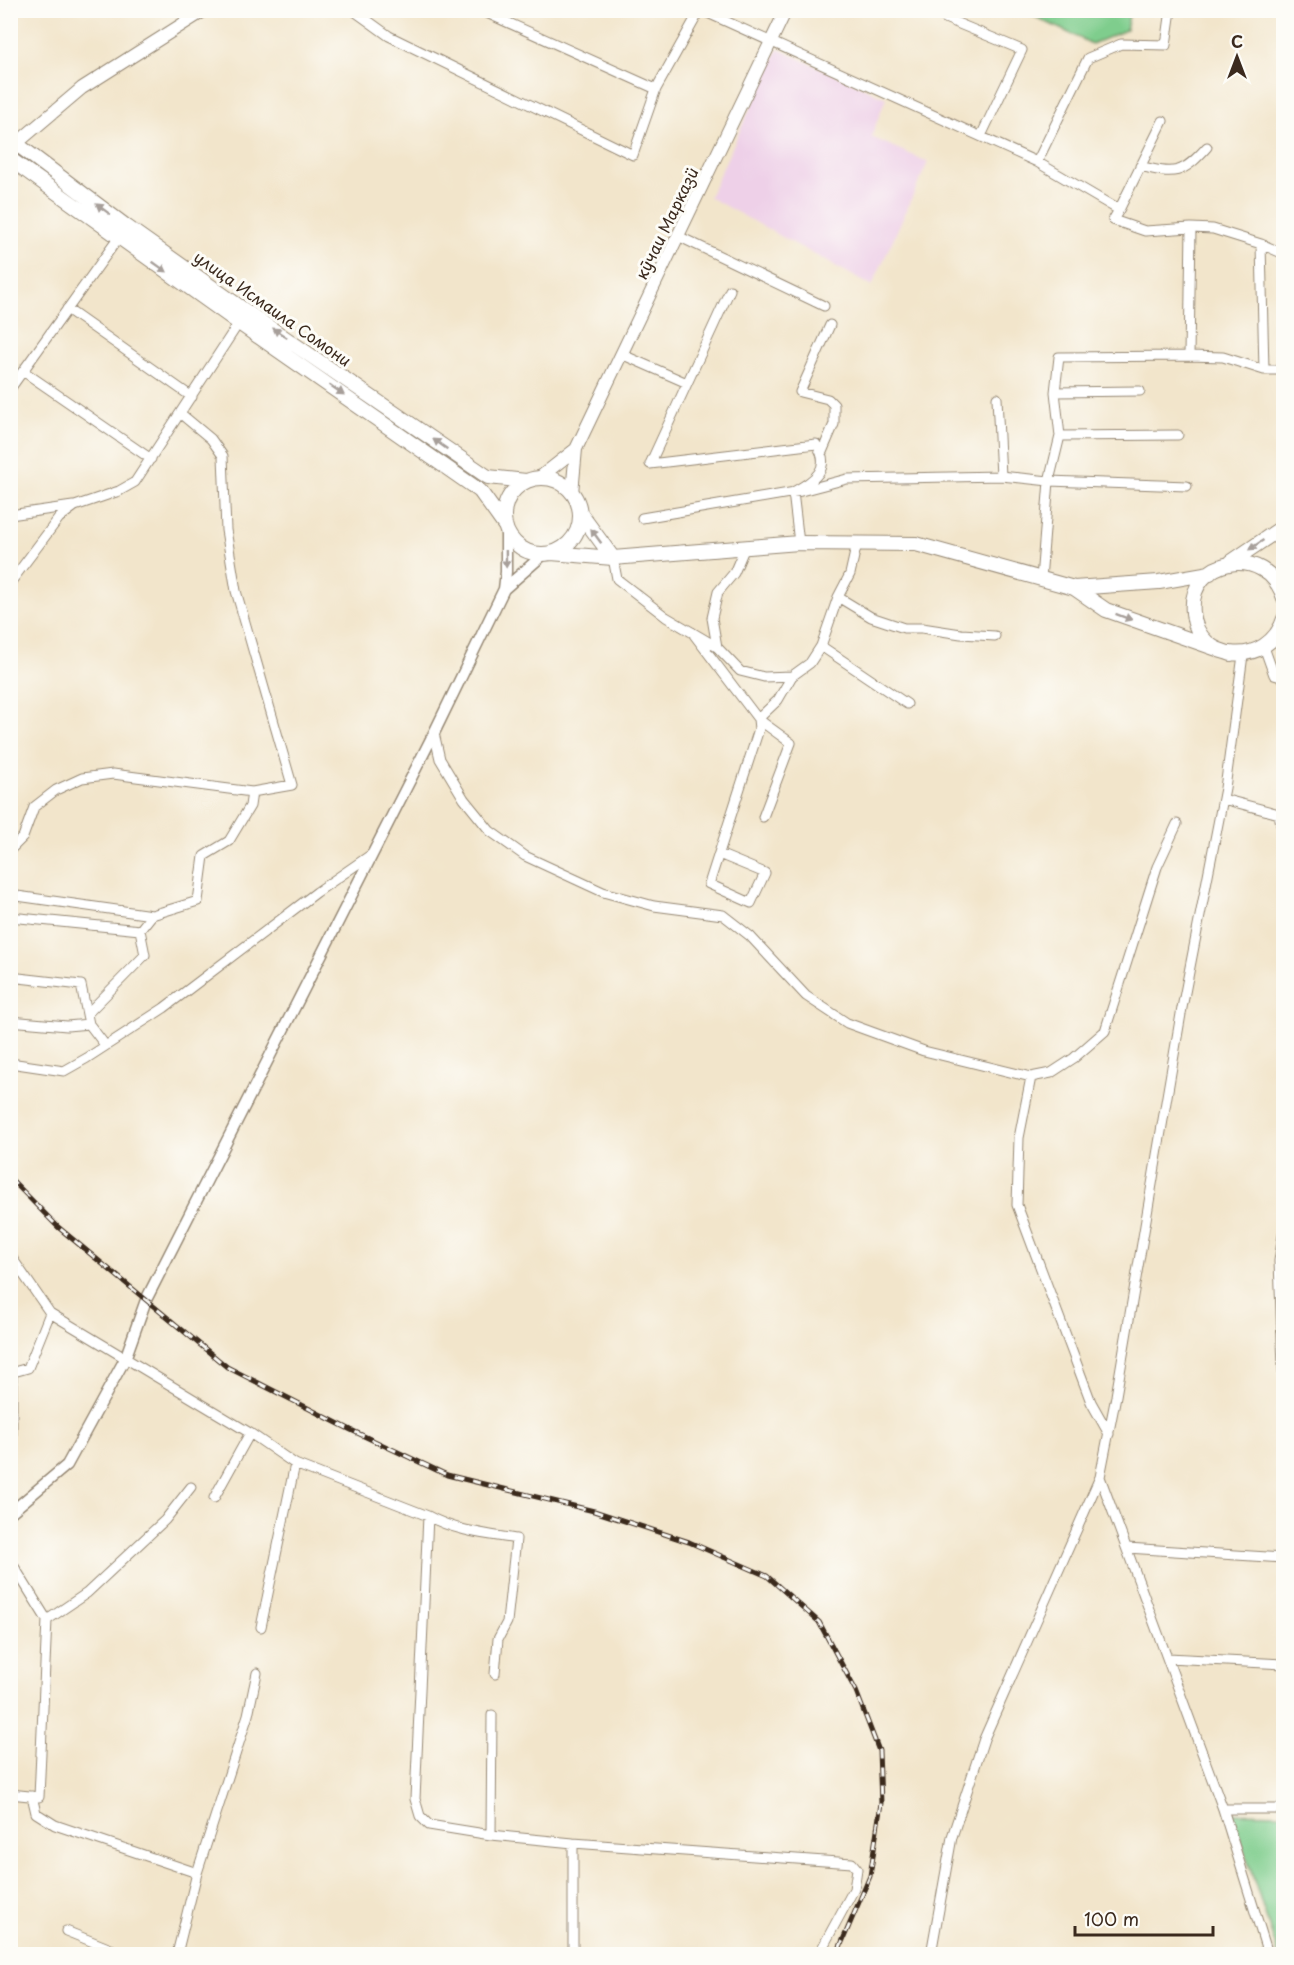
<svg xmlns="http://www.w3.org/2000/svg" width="1294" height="1965" font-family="'Playpen Sans',sans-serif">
  <rect width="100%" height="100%" fill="#fdfcf7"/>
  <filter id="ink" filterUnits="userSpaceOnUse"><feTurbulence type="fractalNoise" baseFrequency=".0167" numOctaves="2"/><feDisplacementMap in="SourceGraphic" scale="12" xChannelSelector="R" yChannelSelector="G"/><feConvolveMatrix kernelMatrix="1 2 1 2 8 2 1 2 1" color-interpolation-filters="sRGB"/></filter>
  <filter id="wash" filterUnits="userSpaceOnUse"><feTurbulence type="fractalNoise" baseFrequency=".008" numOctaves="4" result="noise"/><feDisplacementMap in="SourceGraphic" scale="24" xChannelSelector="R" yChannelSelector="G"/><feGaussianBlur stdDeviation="1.35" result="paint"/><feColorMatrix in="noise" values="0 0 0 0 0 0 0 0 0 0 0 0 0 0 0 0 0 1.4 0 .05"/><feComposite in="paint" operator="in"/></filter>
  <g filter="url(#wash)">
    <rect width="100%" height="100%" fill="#f2e5cb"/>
    <path fill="#eed0e8" d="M778 49 886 98 871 137 928 162 872 286 709 197Z"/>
    <path fill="#7fcd8d" stroke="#5d7c56" stroke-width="1.5" d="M1023 11 1130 10V11L1126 30 1092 44Z
      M1232 1813 1283 1814V1954H1278Z"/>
  </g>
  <g filter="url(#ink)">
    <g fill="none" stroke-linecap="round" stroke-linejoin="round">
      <g stroke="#968874" stroke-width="11">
        <path id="minor" d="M353 10 389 36 633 155 656 89 700 10
          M480 10 656 89
          M701 10 1037 162 1119 210 1113 220 1145 231 1191 228 1213 229 1261 244 1264 370
          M945 18 1022 50 981 136
          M1037 162 1088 58 1121 44 1166 45 1171 10
          M1140 166C1175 175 1182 175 1207 147
          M1119 210 1163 121
          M1191 228 1189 356 1223 357 1264 370H1284
          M678 236 824 306
          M1261 244 1284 254
          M730 290 650 464 816 444C833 468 814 481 793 492L799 543
          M67 309 192 397
          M621 354 687 383
          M23 371 151 459
          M10 389 122 233
          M1055 392 1059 357 1189 356
          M997 398 1001 476 1049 481 1060 436 1178 435
          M1060 436 1055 392 1140 391
          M822 452 834 424V405L828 399 800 392 830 325
          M10 515 73 506
          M642 518 801 491 847 479 1001 476
          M857 543 850 574 838 597 871 617 904 628H922L961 634 995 636
          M745 547 734 573 718 592 712 618 717 647 740 671 764 677 792 676 810 663 821 646 838 597
          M613 558 617 579 666 617 717 647
          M1041 579 1049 481 1187 486
          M10 583 59 518 75 506 119 491 135 482 242 318
          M692 632 758 719 759 729 709 884 751 903 765 873 719 854
          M821 646 907 704
          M1264 647 1274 675 1284 678
          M434 733 440 759 464 799 490 831 525 856 603 892 654 906 723 915 750 936 806 996 847 1023 924 1051 1031 1077 1019 1138 1017 1205 1091 1402 1109 1434
          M1223 799 1279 814 1284 840
          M763 817 791 743 758 719 778 700 792 676
          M10 850 23 837 34 807 56 790 82 778 113 774 252 792 292 785 236 591 226 530 223 456 211 439 181 414
          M10 895 152 915
          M10 917 140 930
          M10 977 81 985 89 1024 105 1045
          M87 1014 145 955 140 930 152 915 198 901 204 856 229 841 250 806 252 792
          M10 1021 67 1026 89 1024
          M10 1063 64 1071 87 1058 164 1008 317 892 372 854
          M1031 1077 1051 1073 1074 1058 1105 1031 1157 867 1177 824
          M1284 1228 1279 1261 1284 1393
          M10 1255 50 1313 250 1433 214 1498
          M10 1373 28 1368 50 1313
          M250 1433 295 1464 261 1627
          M10 1464 12 1458V1373
          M295 1464 428 1516 415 1799 420 1816 429 1825 491 1835 573 1843 852 1863 857 1869 854 1889 819 1954
          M1100 1477 1223 1809 1268 1954
          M428 1516C455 1531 485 1534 516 1539L507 1622 498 1639 495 1674
          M1127 1548 1284 1558
          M10 1560 47 1620 39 1797 10 1794
          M47 1620 87 1593 165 1520 191 1487
          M1168 1658 1284 1664
          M32 1796 36 1813 55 1825 197 1873 177 1954
          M1223 1809H1284
          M491 1835 492 1715
          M573 1843V1954
          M197 1873 248 1715 257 1673
          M66 1931 123 1954
          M931 1954 952 1837 984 1739 1100 1477 1116 1396 1182 1008 1225 788 1243 655"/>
      </g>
      <g stroke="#968874" stroke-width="13">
        <path id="tertiary" d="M504 589 544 554
          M10 1513 67 1465 125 1359 146 1300 434 733 504 589 506 572V529"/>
      </g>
      <g stroke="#968874" stroke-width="14">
        <path id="secondary" d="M10 149 82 88 205 10
          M539 478 576 449
          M572 493 576 449 786 10"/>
      </g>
      <g stroke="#968874" stroke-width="16">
        <path id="primary" d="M10 139 127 227 247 312 488 477 526 481
          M10 159 239 323 480 491 505 526
          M504 516a38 38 0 1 1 76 0a38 38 0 1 1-76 0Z
          M580 513 613 558
          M551 553 613 558 799 543 916 544 1074 588 1106 610 1231 654
          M1231 562 1284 526
          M1074 588 1159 582 1210 573
          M1284 598C1267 543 1187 557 1193 613 1198 664 1268 668 1284 619"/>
      </g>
      <use href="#minor" stroke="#fff" stroke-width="9"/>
      <use href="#tertiary" stroke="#fff" stroke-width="10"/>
      <use href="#secondary" stroke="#fff" stroke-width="12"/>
      <use href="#primary" stroke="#fff" stroke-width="14"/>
      <g stroke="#3b2a1e" stroke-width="5">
        <path id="rail" d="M10 1178 58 1227 227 1367 351 1430 447 1475 594 1511 689 1542 767 1576 819 1622 856 1691 879 1751 881 1803 870 1876 837 1954"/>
      </g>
      <use href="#rail" stroke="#fdfcf7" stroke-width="3" stroke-dasharray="9" stroke-linecap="butt"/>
    </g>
    <defs><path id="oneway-solid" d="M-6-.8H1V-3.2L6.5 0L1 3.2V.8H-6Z" transform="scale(1.5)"/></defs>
    <g fill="#a79f9a">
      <use href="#oneway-solid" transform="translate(103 209) rotate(-143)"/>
      <use href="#oneway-solid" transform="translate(160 267) rotate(35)"/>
      <use href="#oneway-solid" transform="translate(280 333) rotate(-146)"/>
      <use href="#oneway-solid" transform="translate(337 390) rotate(35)"/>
      <use href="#oneway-solid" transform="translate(440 444) rotate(-145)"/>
      <use href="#oneway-solid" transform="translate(596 536) rotate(-126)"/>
      <use href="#oneway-solid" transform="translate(1256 545) rotate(146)"/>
      <use href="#oneway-solid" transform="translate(506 559) rotate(89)"/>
      <use href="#oneway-solid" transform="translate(1124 617) rotate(20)"/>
    </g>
  </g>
  <g text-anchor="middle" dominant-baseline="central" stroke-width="6" stroke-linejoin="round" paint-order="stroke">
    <g font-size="16" fill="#3b2a1e" stroke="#fdfcf7">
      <text transform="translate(666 223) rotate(-64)">кӯчаи Марказӣ</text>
      <text transform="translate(273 308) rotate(35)">улица Исмаила Сомони</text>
    </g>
  </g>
  <rect width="1294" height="1965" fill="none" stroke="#fdfcf7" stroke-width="36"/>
  <g transform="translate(1237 57)" stroke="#fdfcf7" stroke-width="4.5" paint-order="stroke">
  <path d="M0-4.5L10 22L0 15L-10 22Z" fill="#3b2a1e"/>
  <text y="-9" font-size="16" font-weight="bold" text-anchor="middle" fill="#3b2a1e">С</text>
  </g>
  <path d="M1075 1926v9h138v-9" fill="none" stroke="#3b2a1e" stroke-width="3"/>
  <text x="1084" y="1926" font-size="18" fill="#3b2a1e" stroke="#fdfcf7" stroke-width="4.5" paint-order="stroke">100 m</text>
</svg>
